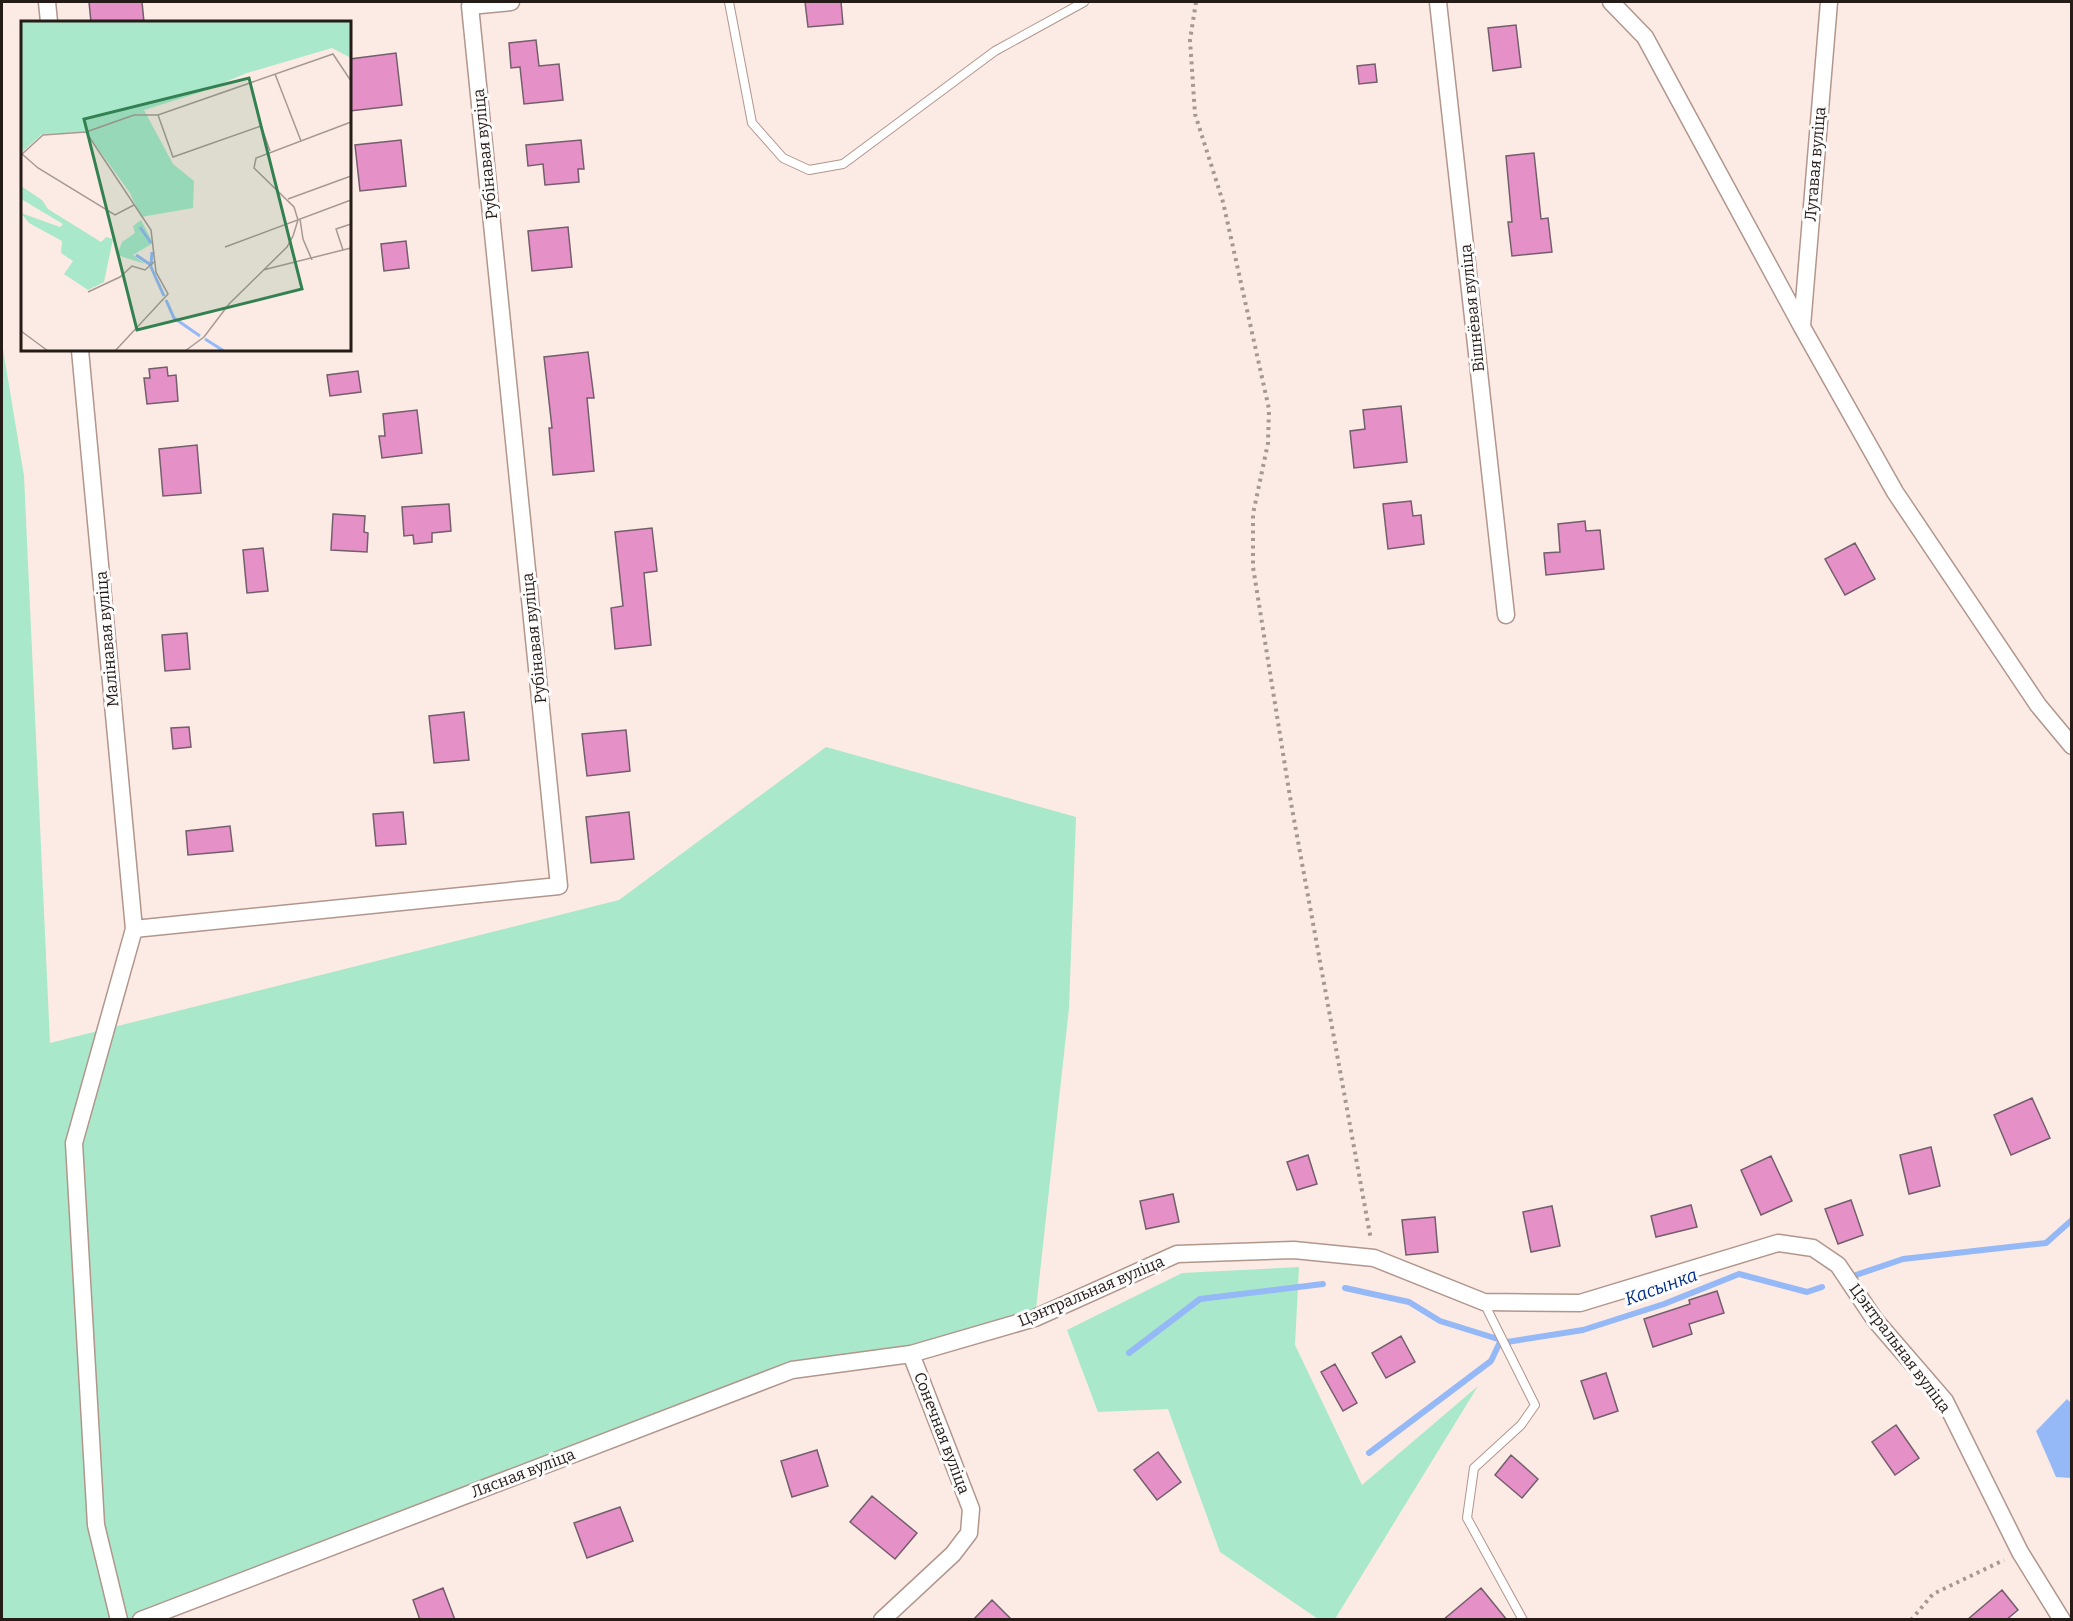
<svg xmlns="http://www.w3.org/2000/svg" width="2073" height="1621" font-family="Bitter,serif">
  <rect width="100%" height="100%" fill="#fcebe5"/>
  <path fill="#a9e8ca" d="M2 343 24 476 50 1043 619 900 826 747 1076 817 1069 1008 1035 1318 911 1354 792 1370 141 1619H2Z
    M1299 1267 1295 1345 1362 1485 1478 1386 1335 1619H1318L1220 1552 1168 1409 1098 1412 1067 1330 1182 1273Z"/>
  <path fill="#95b8f7" d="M2067 1399 2071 1403V1478L2056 1477 2036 1431Z"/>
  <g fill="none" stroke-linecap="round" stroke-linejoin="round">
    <path stroke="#95b8f7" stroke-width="6" d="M1856 1275 1903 1259 2046 1243 2072 1220
      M1345 1288 1409 1302 1440 1321 1501 1340 1491 1361 1369 1453
      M1507 1342 1583 1330 1664 1304 1739 1274 1807 1292 1822 1287
      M1129 1353 1200 1299 1323 1284"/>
  </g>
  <path fill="#e590c6" stroke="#745e6c" stroke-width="1.5" d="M89 2H142L144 22H91Z
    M805 2H841L843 24 808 27Z
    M1516 25 1521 67 1493 71 1488 28Z
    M536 40 539 66 559 64 563 100 524 104 520 67 511 68 509 43Z
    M396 53 402 105 350 111V59Z
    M1375 64 1377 82 1359 84 1357 66Z
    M401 140 406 186 360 191 355 145Z
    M581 140 584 169H578L579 182 545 185 543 164 528 166 526 145Z
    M1534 153 1541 219 1548 218 1552 252 1512 256 1508 222H1512L1506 156Z
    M568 227 572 267 532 271 528 231Z
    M406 241 409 268 384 271 381 244Z
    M588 352 594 398H587L594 471 553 475 549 428H552L544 357Z
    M167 367 168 376 176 375 178 401 147 404 144 378H150L149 369Z
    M358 371 361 392 330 396 327 375Z
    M1401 406 1407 462 1354 468 1350 431 1365 429 1363 410Z
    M417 410 422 453 382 458 379 436H385L383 414Z
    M197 445 201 493 163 496 159 449Z
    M1411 501 1413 516 1421 515 1424 544 1388 549 1383 504Z
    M449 504 451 531 432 533V542L414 544 413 535 404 536 402 507Z
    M333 514 365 516 364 532 368 533 367 552 331 550Z
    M1585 521 1586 531 1600 530 1604 569 1546 575 1544 553 1560 552 1558 524Z
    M652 528 657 571 644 573 651 645 615 649 611 608 623 606 615 532Z
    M1855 543 1875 579 1845 595 1825 559Z
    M263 548 268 591 247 593 243 550Z
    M187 633 190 669 165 671 162 635Z
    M464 712 469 760 434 763 429 716Z
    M189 727 191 747 173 749 171 728Z
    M626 730 630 771 587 776 582 734Z
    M403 812 406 844 376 846 373 814Z
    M629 812 634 859 591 863 586 817Z
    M230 826 233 851 188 855 186 831Z
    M2032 1098 2050 1138 2011 1155 1994 1115Z
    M1931 1147 1940 1186 1909 1194 1900 1155Z
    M1308 1155 1317 1184 1297 1190 1287 1162Z
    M1771 1156 1792 1201 1761 1215 1741 1170Z
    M1173 1194 1179 1222 1146 1229 1140 1201Z
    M1851 1200 1863 1235 1838 1244 1825 1209Z
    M1691 1205 1697 1227 1656 1237 1651 1216Z
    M1552 1206 1560 1246 1531 1252 1523 1212Z
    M1435 1217 1438 1252 1406 1255 1402 1220Z
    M1717 1291 1724 1313 1689 1324 1692 1334 1653 1347 1644 1319 1690 1304 1689 1300Z
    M1401 1336 1415 1362 1386 1378 1372 1353Z
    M1335 1364 1357 1403 1343 1411 1321 1372Z
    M1606 1373 1618 1411 1594 1419 1581 1381Z
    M1896 1425 1919 1458 1895 1475 1872 1442Z
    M817 1450 828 1486 792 1497 781 1461Z
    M1158 1452 1181 1482 1157 1500 1134 1470Z
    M1511 1455 1538 1479 1522 1498 1495 1475Z
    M872 1496 917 1533 895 1559 850 1522Z
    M620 1507 633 1541 587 1558 574 1523Z
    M443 1588 455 1620H420L413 1600Z
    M1481 1588 1507 1620H1443Z
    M2002 1590 2018 1610 2006 1620H1967Z
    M992 1600 1012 1620H973Z"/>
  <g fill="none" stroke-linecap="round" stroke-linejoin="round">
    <g stroke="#b1968c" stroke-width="10">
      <path id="lane" d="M729 2 752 123 783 158 809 170 843 164 995 51 1084 2
        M1484 1303 1535 1405 1521 1425 1474 1468 1467 1518 1523 1620"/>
    </g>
    <g stroke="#b1968c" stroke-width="19">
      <path id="street" d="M47 2 49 22
        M1438 2 1506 615
        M1611 2 1645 37 1802 327 1895 492 2038 705 2072 746
        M1802 326 1829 2
        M80 350 134 929 74 1143 96 1525 119 1620
        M134 929 559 886 470 6 511 2
        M141 1620 792 1370 911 1354 1035 1318 1177 1254 1294 1250 1374 1258 1484 1302 1580 1303 1778 1243 1813 1248 1838 1265 1875 1320 1945 1401 2020 1552 2062 1620
        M882 1620 953 1554 969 1533 971 1509 911 1354"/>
    </g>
    <path stroke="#a59792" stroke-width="4" stroke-dasharray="3 4.5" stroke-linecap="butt" d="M1196 2 1190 40 1195 114 1223 202 1269 409 1268 443 1253 514V567L1291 803 1371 1240
      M1911 1620 1933 1594 2004 1560"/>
    <use href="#lane" stroke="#fff" stroke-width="8"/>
    <use href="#street" stroke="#fff" stroke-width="16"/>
  </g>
  <g text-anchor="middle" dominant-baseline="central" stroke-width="6" stroke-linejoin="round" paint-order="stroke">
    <g font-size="16" fill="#251b17" stroke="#fcfcfc">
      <text transform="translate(485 154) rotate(-96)">Рубінавая вуліца</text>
      <text transform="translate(1815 164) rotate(-85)">Лугавая вуліца</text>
      <text transform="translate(1472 308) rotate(-96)">Вішнёвая вуліца</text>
      <text transform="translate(534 638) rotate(-96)">Рубінавая вуліца</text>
      <text transform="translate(107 639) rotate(-95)">Малінавая вуліца</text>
      <text transform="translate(1091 1291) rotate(-23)">Цэнтральная вуліца</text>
      <text transform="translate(1900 1348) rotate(53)">Цэнтральная вуліца</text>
      <text transform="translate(942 1433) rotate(69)">Сонечная вуліца</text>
      <text transform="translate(523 1473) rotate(-21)">Лясная вуліца</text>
    </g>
    <g font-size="18" font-style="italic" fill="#002f86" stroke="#fcfcfc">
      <text transform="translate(1661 1287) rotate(-20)">Касынка</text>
    </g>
  </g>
  <g transform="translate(21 21)">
    <rect width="330" height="330" fill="#fcebe5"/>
    <path d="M0 0H330V37L311 27 226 52 180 71 123 89 152 143 173 160 172 187 120 196 109 172 65 111 21 113 0 132ZM0 165 21 179 27 188 80 221 85 216 92 218 83 261 67 269 43 253 52 240 40 232 41 220 8 202 0 192 39 206 42 203 0 178ZM120 199 132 222 112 234 124 243 96 234 101 221 114 212 112 205Z" fill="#a9e8ca"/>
    <path fill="none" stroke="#95b8f7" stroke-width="3" d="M119 206 130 222M115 234 130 244 131 231M130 246 143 275M145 279 153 297 179 315M184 318 203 330"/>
    <path fill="none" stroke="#a69893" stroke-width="1.5" d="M254 53 280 120M137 94 152 136 240 105 249 130M65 111 113 94H137L312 33 330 60M1 133 17 147 94 194 113 184M0 134 22 114 65 111 130 209 135 251 147 273 94 330M267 178 330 155M279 198 282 218 291 239M204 226 330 179M322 229 315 208 330 203M242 249 330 227M67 271 99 256 111 245 124 249 133 241M0 310 27 330M164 330 183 316 208 283 266 226 272 215 277 199 273 186 233 147 235 137 330 101"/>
    <path fill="#338151" fill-opacity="0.15" stroke="#338151" stroke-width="3" d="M228 57 281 268 116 309 63 98Z"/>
    <rect width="330" height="330" fill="none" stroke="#251b17" stroke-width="3"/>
  </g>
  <rect width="2073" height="1621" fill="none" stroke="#251b17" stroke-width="6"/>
</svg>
